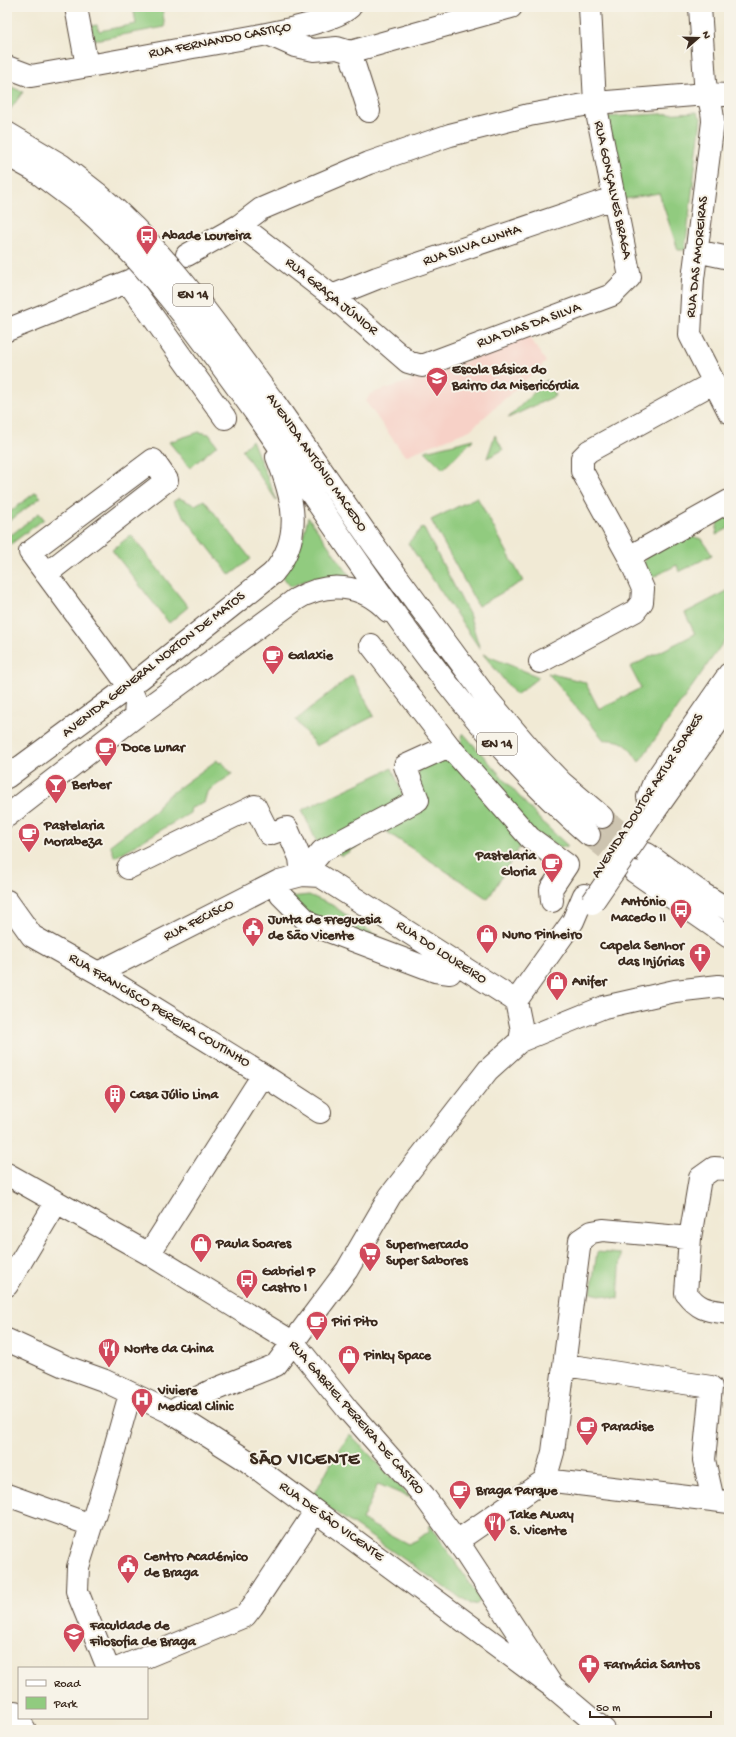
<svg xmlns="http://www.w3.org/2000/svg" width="736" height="1737" font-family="'Gochi Hand',sans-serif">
  <rect width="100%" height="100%" fill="#f7f3e8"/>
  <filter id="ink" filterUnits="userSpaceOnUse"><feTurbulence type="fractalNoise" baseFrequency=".025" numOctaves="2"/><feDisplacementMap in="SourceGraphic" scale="8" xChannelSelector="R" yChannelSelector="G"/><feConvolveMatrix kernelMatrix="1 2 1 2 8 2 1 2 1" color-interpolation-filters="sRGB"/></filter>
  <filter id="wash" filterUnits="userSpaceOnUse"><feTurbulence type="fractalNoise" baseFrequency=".012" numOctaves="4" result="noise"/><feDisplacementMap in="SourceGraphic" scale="16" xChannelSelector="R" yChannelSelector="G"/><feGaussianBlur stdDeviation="0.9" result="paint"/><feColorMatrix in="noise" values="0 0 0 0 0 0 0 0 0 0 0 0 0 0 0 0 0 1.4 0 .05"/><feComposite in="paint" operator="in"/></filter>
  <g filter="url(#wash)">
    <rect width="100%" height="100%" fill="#f1ead5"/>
    <path fill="#f7d1c7" d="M528 335 546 362 470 430 405 456 366 402 370 394 453 367Z"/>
    <path fill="#91cb7f" stroke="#667a4e" d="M133 7H162L165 27 95 40 90 26 97 25 99 31 136 24Z
      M7 85 23 92 9 111 7 110Z
      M697 112 701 118 685 250H678L659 193 620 200 605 117Z
      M547 380 555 396 508 418Z
      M199 432 209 434 217 445 190 468 169 442Z
      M495 435 503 450 487 458Z
      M474 439 443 469 425 451Z
      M252 440 277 501 242 450Z
      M36 492 41 497 7 523V514Z
      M477 497 523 581 478 606 431 520Z
      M179 498 195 505 204 500 251 559 230 575 173 502Z
      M729 509V528L716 535C717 524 719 514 729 509Z
      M39 513 44 519 7 547V531L11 535Z
      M308 517 350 576C328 576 311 576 291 587L283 577 302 541Z
      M423 527 469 614 480 649 408 543Z
      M131 535 188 607 169 623 112 550Z
      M694 537 702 539 712 555 679 572 677 565 649 579 643 566 646 556 676 539Z
      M729 590V634L639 762C628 746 625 739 604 740L548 673 585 682 599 709 641 688 630 667 695 634 685 613Z
      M483 654 539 677 516 695Z
      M352 675 374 716 316 746 296 720Z
      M463 733 541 821 568 846 560 848 531 830 460 748Z
      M447 755 524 840 488 899 384 830 342 856 333 850 426 804 417 777 421 764Z
      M217 760 219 763 222 762 232 774 207 792 204 803 191 808 190 813 115 857 110 845 156 810 162 800Z
      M392 768 406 801 318 845 302 810Z
      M309 895 332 905 385 942 312 920 290 897Z
      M597 1252 621 1254 618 1299 591 1293Z
      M350 1434 411 1498 378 1484 362 1520 408 1544 417 1540 429 1531 430 1525 481 1600 477 1604 471 1605 313 1497 332 1461Z"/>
  </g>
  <g filter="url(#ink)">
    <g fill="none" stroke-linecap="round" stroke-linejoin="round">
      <path stroke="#cdc4b0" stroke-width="22" stroke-dasharray="22 11" stroke-linecap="butt" d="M602 817 647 854
        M589 835 635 872"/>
      <g stroke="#564739" stroke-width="24">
        <path id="minor" d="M76 7 87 66
          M700 7 705 82C707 97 713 106 713 122L693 279 690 335 729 412
          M268 34 295 46 314 50 337 48 350 52 511 7
          M350 52 369 111
          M7 67 31 76C85 67 139 57 193 47 225 41 329 27 350 7
          M240 225 332 296 408 362 422 366 612 295 630 277 595 103 590 7
          M696 251 729 258
          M187 255 240 225 261 209 369 163 450 135 529 115 595 103 706 94 729 95
          M128 282 225 418
          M332 296 377 278 613 198
          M7 330 134 279
          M629 557 729 501
          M46 574 167 480 153 460 30 552 129 686 136 702 135 717
          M371 645 449 746 530 838 567 865 551 889 552 901
          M540 662 635 611 642 602 643 589 629 557 582 471V458L589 451 713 383
          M7 777 141 678 273 573
          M648 797 654 782 729 674
          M659 805 729 706
          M7 816 135 717 295 600
          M128 868 255 806 269 834 287 828 300 858 302 875
          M302 875 322 851 418 800 405 766 449 746
          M281 895 310 924 435 971 450 973
          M7 901 32 936 98 973 263 1075 320 1112
          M98 973 279 881 302 875 320 876 516 1001
          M520 1041 522 1030 516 1001 573 921 584 895
          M729 1169 714 1168 700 1178 690 1238 686 1293C700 1311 708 1310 729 1313
          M7 1174 149 1254 294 1343 348 1410 424 1496 464 1551 553 1687
          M149 1254 263 1075
          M7 1285 56 1203
          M7 1340 64 1366 103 1380 172 1413 246 1460 553 1687 604 1730
          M565 1365 711 1387 704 1460 713 1500
          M172 1413 178 1408 211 1391 276 1365 347 1270 390 1196 488 1070 520 1041 604 1007 675 991 719 986 729 988
          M545 1480 553 1452 580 1240 592 1232 603 1230 690 1238
          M545 1480 729 1502
          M7 1495 91 1525
          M457 1541 545 1480
          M108 1668 77 1591 78 1567 108 1472 130 1394
          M119 1668 245 1616 252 1607 315 1512
          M15 1712 25 1730"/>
      </g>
      <g stroke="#564739" stroke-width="24">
        <path id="highway" d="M7 133 61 165 98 194
          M7 155 34 170 86 209
          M276 405 374 545 489 701 535 755 562 783 602 817
          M260 419C360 562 456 720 589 835
          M273 573C304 537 293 497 277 457
          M295 600C326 581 362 583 388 611
          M647 854 703 894 729 910
          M635 872 729 937"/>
      </g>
      <use href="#minor" stroke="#fff" stroke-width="22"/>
      <use href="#highway" stroke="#fff" stroke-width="22"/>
      <g stroke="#564739" stroke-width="24" stroke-linecap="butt">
        <path id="minor-bridge" d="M592 903 659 805"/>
      </g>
      <g stroke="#564739" stroke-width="24" stroke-linecap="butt">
        <path id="highway-bridge" d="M98 194C169 253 221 332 276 405
          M86 209C155 270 206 345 260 419"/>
      </g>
      <use href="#minor-bridge" stroke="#fff" stroke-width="22"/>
      <use href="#highway-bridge" stroke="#fff" stroke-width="22"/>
    </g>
  </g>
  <defs>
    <g id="bus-pin" transform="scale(1.15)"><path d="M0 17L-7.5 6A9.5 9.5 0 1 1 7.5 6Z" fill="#d1495b" stroke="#f7f3e8"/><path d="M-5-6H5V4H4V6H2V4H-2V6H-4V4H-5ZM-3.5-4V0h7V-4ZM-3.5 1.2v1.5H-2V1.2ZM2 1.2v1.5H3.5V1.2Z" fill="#fff"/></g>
    <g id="school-pin" transform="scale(1.15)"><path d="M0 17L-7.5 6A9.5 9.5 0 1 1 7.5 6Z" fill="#d1495b" stroke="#f7f3e8"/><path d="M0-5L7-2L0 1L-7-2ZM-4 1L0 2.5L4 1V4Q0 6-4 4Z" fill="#fff"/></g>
    <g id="cafe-pin" transform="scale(1.15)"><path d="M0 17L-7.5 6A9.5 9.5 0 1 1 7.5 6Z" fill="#d1495b" stroke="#f7f3e8"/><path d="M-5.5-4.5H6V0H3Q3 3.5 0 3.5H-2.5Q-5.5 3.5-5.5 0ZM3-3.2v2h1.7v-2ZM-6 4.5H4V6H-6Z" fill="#fff"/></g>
    <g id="bar-pin" transform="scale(1.15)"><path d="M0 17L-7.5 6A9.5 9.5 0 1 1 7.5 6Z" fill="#d1495b" stroke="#f7f3e8"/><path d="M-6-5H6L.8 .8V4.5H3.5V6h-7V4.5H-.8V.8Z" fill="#fff"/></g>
    <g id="civic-pin" transform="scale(1.15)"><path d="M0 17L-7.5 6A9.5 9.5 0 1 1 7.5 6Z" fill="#d1495b" stroke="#f7f3e8"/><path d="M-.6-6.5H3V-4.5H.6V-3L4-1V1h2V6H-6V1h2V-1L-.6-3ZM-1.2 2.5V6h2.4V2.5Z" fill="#fff"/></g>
    <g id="shop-pin" transform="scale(1.15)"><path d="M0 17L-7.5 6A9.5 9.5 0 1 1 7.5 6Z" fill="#d1495b" stroke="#f7f3e8"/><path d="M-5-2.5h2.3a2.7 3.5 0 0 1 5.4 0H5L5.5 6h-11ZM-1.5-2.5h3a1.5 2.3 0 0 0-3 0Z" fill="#fff"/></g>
    <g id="church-pin" transform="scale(1.15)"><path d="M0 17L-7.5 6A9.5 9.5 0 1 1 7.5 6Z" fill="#d1495b" stroke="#f7f3e8"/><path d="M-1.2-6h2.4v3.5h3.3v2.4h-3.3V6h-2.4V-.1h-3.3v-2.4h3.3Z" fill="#fff"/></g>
    <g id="building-pin" transform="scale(1.15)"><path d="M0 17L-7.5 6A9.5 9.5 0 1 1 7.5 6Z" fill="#d1495b" stroke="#f7f3e8"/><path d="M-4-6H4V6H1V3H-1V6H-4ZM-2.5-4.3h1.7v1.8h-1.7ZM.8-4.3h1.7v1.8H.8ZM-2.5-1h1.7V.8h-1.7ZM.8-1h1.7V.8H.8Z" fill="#fff"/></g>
    <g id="supermarket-pin" transform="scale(1.15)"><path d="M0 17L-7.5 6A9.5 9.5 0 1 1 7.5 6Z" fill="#d1495b" stroke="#f7f3e8"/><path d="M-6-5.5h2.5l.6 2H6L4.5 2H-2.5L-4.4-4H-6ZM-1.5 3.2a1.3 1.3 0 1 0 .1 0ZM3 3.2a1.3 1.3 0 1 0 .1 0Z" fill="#fff"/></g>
    <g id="restaurant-pin" transform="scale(1.15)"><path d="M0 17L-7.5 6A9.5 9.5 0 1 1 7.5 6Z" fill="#d1495b" stroke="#f7f3e8"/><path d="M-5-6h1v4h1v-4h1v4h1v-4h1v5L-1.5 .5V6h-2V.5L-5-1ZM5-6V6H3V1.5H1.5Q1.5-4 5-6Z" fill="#fff"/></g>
    <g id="hospital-pin" transform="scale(1.15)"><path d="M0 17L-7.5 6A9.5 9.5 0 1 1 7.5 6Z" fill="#d1495b" stroke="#f7f3e8"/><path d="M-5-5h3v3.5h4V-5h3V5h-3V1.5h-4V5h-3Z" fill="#fff"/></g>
    <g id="university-pin" transform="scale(1.15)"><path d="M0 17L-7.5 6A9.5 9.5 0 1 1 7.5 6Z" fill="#d1495b" stroke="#f7f3e8"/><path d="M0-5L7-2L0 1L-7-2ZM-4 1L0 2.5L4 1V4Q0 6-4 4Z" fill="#fff"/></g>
    <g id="pharmacy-pin" transform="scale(1.15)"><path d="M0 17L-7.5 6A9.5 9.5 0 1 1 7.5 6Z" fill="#d1495b" stroke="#f7f3e8"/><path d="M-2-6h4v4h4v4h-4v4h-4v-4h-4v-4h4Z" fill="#fff"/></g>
  </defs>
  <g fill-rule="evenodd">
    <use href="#bus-pin" x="147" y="236"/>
    <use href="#school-pin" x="437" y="378"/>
    <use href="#cafe-pin" x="273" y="656"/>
    <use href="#cafe-pin" x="106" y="748"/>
    <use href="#bar-pin" x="56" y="785"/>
    <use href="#cafe-pin" x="29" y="834"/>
    <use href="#cafe-pin" x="552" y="864"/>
    <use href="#bus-pin" x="681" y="910"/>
    <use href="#civic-pin" x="253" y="928"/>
    <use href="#shop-pin" x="487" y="935"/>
    <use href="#church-pin" x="700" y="954"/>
    <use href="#shop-pin" x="557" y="982"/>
    <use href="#building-pin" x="115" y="1095"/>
    <use href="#shop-pin" x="201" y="1244"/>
    <use href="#supermarket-pin" x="370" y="1253"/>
    <use href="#bus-pin" x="247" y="1280"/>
    <use href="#cafe-pin" x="317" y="1322"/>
    <use href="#restaurant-pin" x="109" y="1349"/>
    <use href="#shop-pin" x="349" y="1356"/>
    <use href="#hospital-pin" x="142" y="1399"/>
    <use href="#cafe-pin" x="587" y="1427"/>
    <use href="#cafe-pin" x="460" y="1491"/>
    <use href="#restaurant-pin" x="495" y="1523"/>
    <use href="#civic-pin" x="128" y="1565"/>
    <use href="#university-pin" x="74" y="1634"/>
    <use href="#pharmacy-pin" x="589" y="1665"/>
  </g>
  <g text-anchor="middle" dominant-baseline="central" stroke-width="4" stroke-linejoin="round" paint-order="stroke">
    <g fill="#f7f3e8" stroke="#73665b" stroke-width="1">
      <rect x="173" y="284" width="40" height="22" rx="3"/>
      <rect x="477" y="733" width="40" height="22" rx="3"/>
    </g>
    <g font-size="13" font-weight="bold" fill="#3b2a1e">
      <text x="193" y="295">EN 14</text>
      <text x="497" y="744">EN 14</text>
    </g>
    <g font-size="14" fill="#3b2a1e" stroke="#f7f3e8">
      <text transform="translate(220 41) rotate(-11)">RUA FERNANDO CASTIÇO</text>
      <text transform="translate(612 190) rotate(78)">RUA GONÇALVES BRAGA</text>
      <text transform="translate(472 246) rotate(-19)">RUA SILVA CUNHA</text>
      <text transform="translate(698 257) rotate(-84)">RUA DAS AMOREIRAS</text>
      <text transform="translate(331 297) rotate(39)">RUA GRAÇA JÚNIOR</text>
      <text transform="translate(529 326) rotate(-20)">RUA DIAS DA SILVA</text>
      <text transform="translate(316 463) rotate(55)">AVENIDA ANTÓNIO MACEDO</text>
      <text transform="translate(154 665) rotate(-38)">AVENIDA GENERAL NORTON DE MATOS</text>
      <text transform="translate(648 796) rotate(-57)">AVENIDA DOUTOR ARTUR SOARES</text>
      <text transform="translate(199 921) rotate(-27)">RUA FECISCO</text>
      <text transform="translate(441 953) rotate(33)">RUA DO LOUREIRO</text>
      <text transform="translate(159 1011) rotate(31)">RUA FRANCISCO PEREIRA COUTINHO</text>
      <text transform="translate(356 1418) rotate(49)">RUA GABRIEL PEREIRA DE CASTRO</text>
      <text transform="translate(331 1522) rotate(36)">RUA DE SÃO VICENTE</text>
    </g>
    <g font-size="14" font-weight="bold" fill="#3b2a1e" stroke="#f7f3e8" text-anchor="start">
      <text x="162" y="236">Abade Loureira</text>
      <text x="452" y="370">Escola Básica do<tspan x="452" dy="16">Bairro da Misericórdia</tspan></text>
      <text x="288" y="656">Galaxie</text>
      <text x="122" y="748">Doce Lunar</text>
      <text x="72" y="785">Berber</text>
      <text x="44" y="826">Pastelaria<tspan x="44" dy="16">Morabeza</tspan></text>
      <text x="536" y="856" text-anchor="end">Pastelaria<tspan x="536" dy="16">Gloria</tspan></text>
      <text x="666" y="902" text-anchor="end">António<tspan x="666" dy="16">Macedo II</tspan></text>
      <text x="268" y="920">Junta de Freguesia<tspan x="268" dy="16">de São Vicente</tspan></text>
      <text x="502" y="935">Nuno Pinheiro</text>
      <text x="684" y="946" text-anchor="end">Capela Senhor<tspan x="684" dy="16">das Injúrias</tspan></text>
      <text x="572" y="982">Anifer</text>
      <text x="130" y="1095">Casa Júlio Lima</text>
      <text x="216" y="1244">Paula Soares</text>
      <text x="386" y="1245">Supermercado<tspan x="386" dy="16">Super Sabores</tspan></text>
      <text x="262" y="1272">Gabriel P<tspan x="262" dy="16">Castro I</tspan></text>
      <text x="332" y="1322">Piri Pito</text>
      <text x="124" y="1349">Norte da China</text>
      <text x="364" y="1356">Pinky Space</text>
      <text x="158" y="1391">Viviere<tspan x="158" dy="16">Medical Clinic</tspan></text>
      <text x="602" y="1427">Paradise</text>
      <text x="476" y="1491">Braga Parque</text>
      <text x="510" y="1515">Take Away<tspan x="510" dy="16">S. Vicente</tspan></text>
      <text x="144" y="1557">Centro Académico<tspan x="144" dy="16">de Braga</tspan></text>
      <text x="90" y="1626">Faculdade de<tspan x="90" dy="16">Filosofia de Braga</tspan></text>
      <text x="604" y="1665">Farmácia Santos</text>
    </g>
    <g font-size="18" font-weight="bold" letter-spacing="1" fill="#3b2a1e" stroke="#f7f3e8">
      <text x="305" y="1460">SÃO VICENTE</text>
    </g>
  </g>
  <rect width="736" height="1737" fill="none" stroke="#f7f3e8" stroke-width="24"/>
  <rect x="18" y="1667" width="130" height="52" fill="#f7f3e8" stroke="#aca397"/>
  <rect x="26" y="1680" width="20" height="6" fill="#ffffff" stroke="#aca397"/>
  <text x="54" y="1687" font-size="12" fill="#3b2a1e">Road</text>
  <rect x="26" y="1697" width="20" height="12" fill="#91cb7f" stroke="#aca397"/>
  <text x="54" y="1707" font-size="12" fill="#3b2a1e">Park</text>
  <g transform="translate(698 38) rotate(70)" stroke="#f7f3e8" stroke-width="3" paint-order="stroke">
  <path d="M0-3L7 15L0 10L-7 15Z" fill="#3b2a1e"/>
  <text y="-6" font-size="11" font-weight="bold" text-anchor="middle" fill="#3b2a1e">N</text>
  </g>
  <path d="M590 1711v6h121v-6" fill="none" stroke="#3b2a1e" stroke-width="2"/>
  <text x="596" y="1711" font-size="12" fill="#3b2a1e" stroke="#f7f3e8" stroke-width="3" paint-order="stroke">50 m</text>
</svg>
